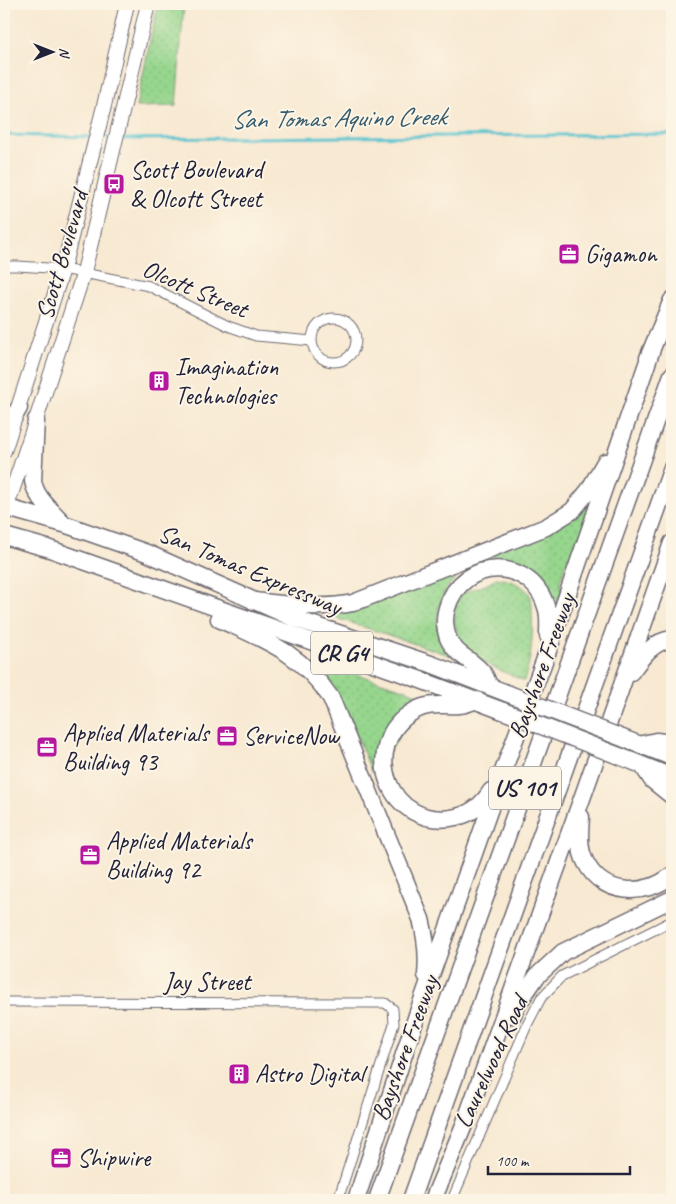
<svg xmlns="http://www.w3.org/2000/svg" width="676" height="1204" font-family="Caveat,sans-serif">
  <defs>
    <pattern id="grass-dots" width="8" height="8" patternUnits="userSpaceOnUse" patternTransform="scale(1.25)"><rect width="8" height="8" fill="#96d68d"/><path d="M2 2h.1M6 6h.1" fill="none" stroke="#81b77b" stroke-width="1.8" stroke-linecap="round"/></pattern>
  </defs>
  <rect width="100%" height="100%" fill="#fcf5e5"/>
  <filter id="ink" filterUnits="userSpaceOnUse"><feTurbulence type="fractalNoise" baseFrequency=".02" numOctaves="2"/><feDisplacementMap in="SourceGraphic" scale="10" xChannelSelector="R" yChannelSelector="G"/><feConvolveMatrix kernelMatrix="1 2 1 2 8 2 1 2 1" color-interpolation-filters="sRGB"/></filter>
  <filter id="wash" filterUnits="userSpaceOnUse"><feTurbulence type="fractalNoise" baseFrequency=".0096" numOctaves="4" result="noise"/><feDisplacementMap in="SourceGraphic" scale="20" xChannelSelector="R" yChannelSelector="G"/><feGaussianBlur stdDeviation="1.12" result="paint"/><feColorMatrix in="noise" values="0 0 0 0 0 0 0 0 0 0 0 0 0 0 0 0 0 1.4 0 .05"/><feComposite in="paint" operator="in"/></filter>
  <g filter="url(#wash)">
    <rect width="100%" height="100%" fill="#f8e9d2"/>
    <path fill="url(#grass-dots)" stroke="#5c7c64" d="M158 4H184L176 106 136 107Z
      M585 498 594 501 574 556 567 563 565 567 560 581 562 591 555 608 553 601 543 584 489 563 488 557Z
      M453 567 460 574C436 593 429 630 449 655L336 618V609Z
      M496 578C508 579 523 584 530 595 532 600 532 606 532 611 533 635 532 658 524 681L484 663 465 645 462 646C454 631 448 602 467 591 477 586 486 588 496 578Z
      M327 665 407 690 430 700 420 702 379 769 372 773C358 739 345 704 323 674Z"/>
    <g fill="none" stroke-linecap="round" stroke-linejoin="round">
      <path stroke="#58c4d0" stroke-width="3" d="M4 135 93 137
        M99 137 113 138
        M119 139 672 134"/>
    </g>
  </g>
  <g filter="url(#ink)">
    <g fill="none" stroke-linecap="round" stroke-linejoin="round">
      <g stroke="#6d6870" stroke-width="11">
        <path id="street" d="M4 266H18L63 269 149 286 228 326 256 336 312 341
          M312 340a22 22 0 1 1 44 0a22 22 0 1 1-44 0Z
          M4 1002 385 1003 393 1009 394 1024 338 1200
          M452 1200 527 1025 541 998 562 976 672 921"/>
      </g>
      <g stroke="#6d6870" stroke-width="16">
        <path id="primary" d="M4 451 63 269 104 106 127 4
          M4 515 36 420 84 272 148 4"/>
      </g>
      <g stroke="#6d6870" stroke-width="19">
        <path id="highway" d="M648 358 672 300
          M36 420 33 481C36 499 52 510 64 524
          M4 434 19 408
          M4 507 64 524 147 553 293 618 431 664 509 694
          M4 536 47 548 418 679 503 711
          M253 601C286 604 320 610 353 603L546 527 572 511 589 490 605 462
          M219 619C267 641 300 652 331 698L421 919C426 938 428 955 426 975
          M631 672C642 657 653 641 672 639
          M490 687C488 683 486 677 483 673 473 660 455 655 448 638 445 629 444 617 447 608 462 556 534 556 547 610 549 618 548 627 548 636
          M477 700C471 702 465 705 459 705 442 706 430 702 414 711 356 745 390 832 456 817 471 814 483 804 491 791
          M625 739 672 757
          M643 744 656 741 672 743
          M619 756 672 777
          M642 765 652 780 672 796
          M581 817C580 832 578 849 586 863 603 896 646 897 672 875
          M513 1015 519 1002 537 976 563 952 672 899
          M356 1200 417 1015 502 774 549 648 652 349
          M377 1200 672 375
          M411 1200 672 468
          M433 1200 464 1125 585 790 672 543"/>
      </g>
      <use href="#street" stroke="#fff" stroke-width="9"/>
      <use href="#primary" stroke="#fff" stroke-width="14"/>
      <use href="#highway" stroke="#fff" stroke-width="16"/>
      <g stroke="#6d6870" stroke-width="19" stroke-linecap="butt">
        <path id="highway-bridge" d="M509 694 625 739
          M503 711 619 756"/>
      </g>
      <use href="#highway-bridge" stroke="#fff" stroke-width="16"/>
    </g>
  </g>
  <defs>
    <g id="bus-square" transform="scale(1.125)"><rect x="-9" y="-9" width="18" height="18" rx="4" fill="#b5179e" stroke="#fcf5e5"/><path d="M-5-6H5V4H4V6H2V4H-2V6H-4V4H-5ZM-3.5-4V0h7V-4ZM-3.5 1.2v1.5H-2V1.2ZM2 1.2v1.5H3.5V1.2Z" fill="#fff"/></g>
    <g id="office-square" transform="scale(1.125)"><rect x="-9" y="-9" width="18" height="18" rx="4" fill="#b5179e" stroke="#fcf5e5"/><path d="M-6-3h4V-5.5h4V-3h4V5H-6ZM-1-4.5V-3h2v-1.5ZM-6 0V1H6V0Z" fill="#fff"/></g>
    <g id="building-square" transform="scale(1.125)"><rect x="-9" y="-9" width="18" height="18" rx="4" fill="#b5179e" stroke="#fcf5e5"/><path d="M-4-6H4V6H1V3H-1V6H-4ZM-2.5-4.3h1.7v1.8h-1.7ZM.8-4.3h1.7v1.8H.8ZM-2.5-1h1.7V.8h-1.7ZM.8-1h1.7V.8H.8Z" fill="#fff"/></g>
  </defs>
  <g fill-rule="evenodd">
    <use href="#bus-square" x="114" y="184"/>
    <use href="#office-square" x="569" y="254"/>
    <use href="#building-square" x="159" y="381"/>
    <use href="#office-square" x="227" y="736"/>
    <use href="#office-square" x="47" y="747"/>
    <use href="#office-square" x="90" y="855"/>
    <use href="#building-square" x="239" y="1074"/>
    <use href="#office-square" x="61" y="1158"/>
  </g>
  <g text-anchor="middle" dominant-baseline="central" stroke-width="4" stroke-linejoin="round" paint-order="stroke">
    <g fill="#fcf5e5" stroke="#63616e" stroke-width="1">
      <rect x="311" y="631.5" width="62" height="43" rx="4"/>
      <rect x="489" y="766.5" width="72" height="43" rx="4"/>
    </g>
    <g font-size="24" font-weight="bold" fill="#22223b">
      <text x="342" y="653">CR G4</text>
      <text x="525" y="788">US 101</text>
    </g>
    <g font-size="25" fill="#22223b" stroke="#fcf5e5" text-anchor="start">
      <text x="130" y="170">Scott Boulevard<tspan x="130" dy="29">&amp; Olcott Street</tspan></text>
      <text x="585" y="254">Gigamon</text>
      <text x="175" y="367">Imagination<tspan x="175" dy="29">Technologies</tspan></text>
      <text x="63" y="733">Applied Materials<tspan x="63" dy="29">Building 93</tspan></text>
      <text x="243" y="736">ServiceNow</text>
      <text x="106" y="841">Applied Materials<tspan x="106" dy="29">Building 92</tspan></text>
      <text x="255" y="1074">Astro Digital</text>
      <text x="77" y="1158">Shipwire</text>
    </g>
    <g font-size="25" fill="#22223b" stroke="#fcf5e5">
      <text transform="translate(62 255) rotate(-74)">Scott Boulevard</text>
      <text transform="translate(195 289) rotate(23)">Olcott Street</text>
      <text transform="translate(250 570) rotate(23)">San Tomas Expressway</text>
      <text transform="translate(542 666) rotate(-70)">Bayshore Freeway</text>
      <text x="207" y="982">Jay Street</text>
      <text transform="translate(405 1048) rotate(-70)">Bayshore Freeway</text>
      <text transform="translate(491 1062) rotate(-65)">Laurelwood Road</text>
    </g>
    <g font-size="26" font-style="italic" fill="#355b6f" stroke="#fcf5e5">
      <text transform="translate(338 118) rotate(-1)">San Tomas Aquino Creek</text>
    </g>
  </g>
  <rect width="676" height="1204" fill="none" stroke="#fcf5e5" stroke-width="20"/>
  <g transform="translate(52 52) rotate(90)" stroke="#fcf5e5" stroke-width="4" paint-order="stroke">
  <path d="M0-4L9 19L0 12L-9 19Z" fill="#22223b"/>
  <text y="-8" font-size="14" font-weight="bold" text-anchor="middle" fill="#22223b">N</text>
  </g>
  <path d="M488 1166v8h142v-8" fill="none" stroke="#22223b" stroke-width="2.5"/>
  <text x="496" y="1166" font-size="15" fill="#22223b" stroke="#fcf5e5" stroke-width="4" paint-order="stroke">100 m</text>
</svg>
